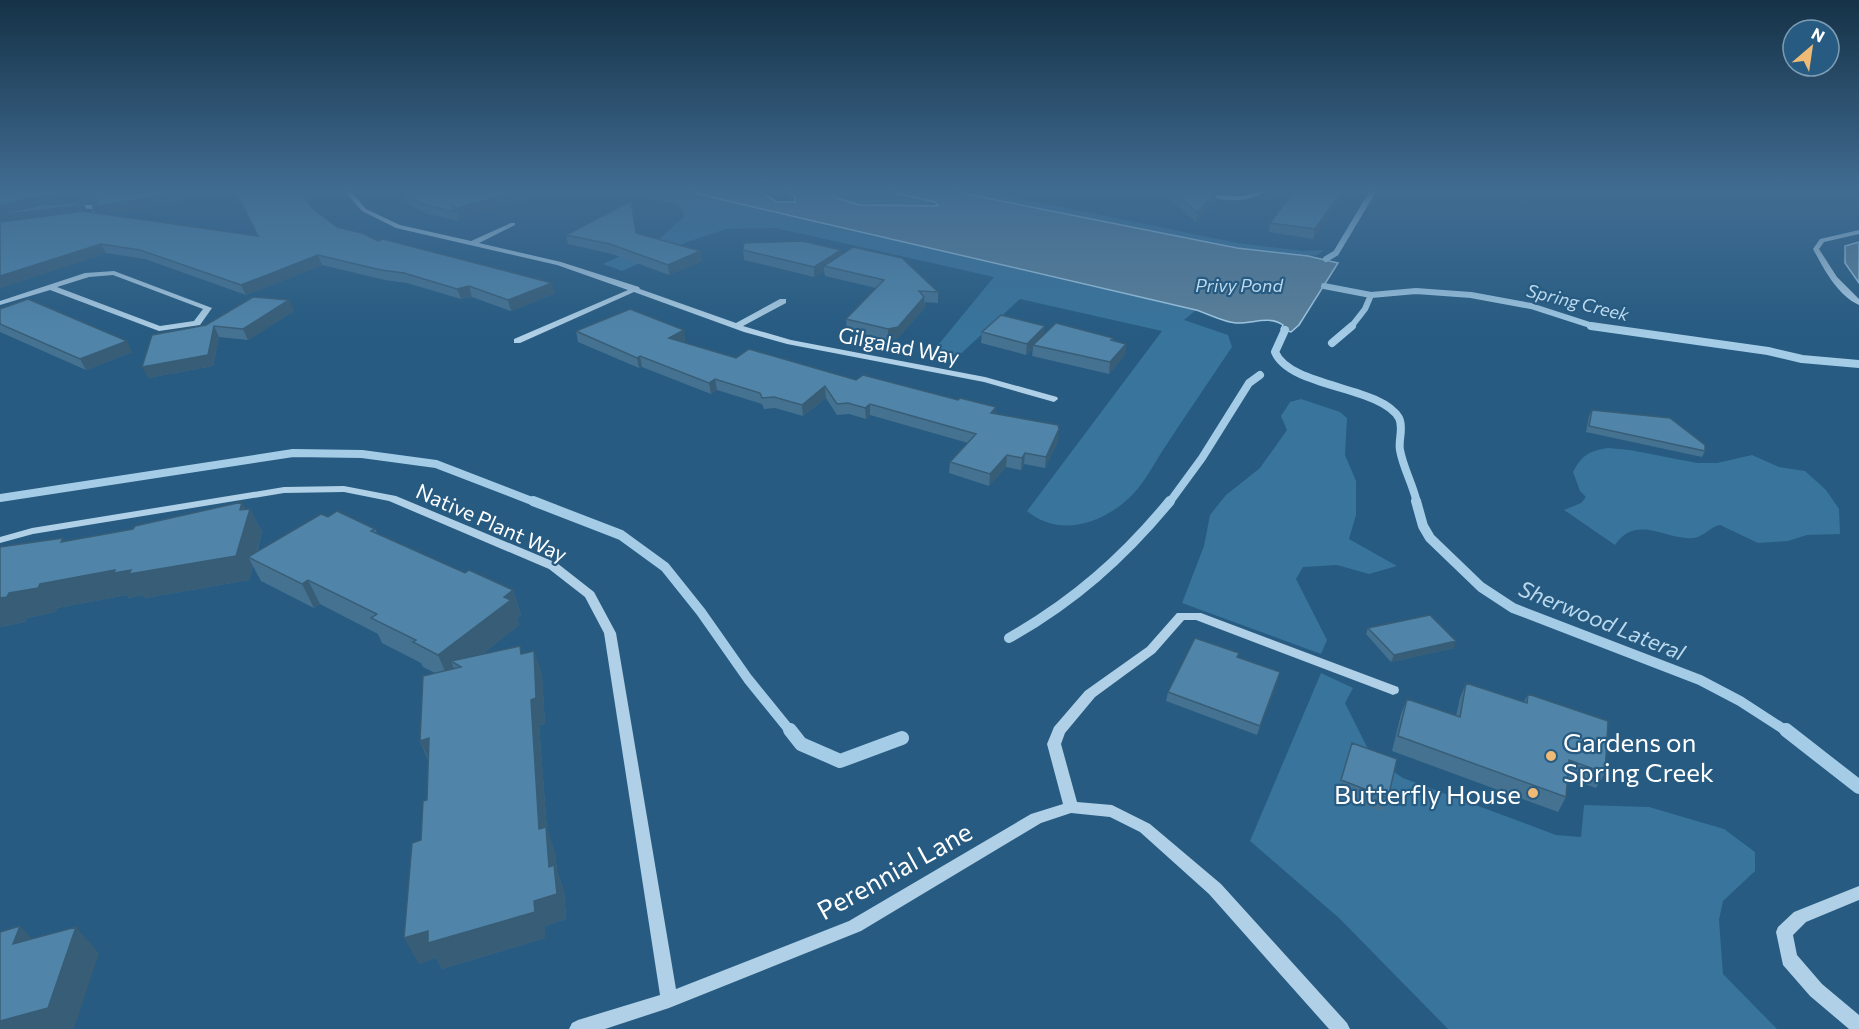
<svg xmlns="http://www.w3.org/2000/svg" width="1859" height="1029" font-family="Commissioner,sans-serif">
  <rect width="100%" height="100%" fill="#275b81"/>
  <path fill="#38749c" d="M619 191H685L1196 310 1184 320 1228 335 1232 347C1210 380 1187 413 1165 447 1155 462 1146 480 1134 493 1106 523 1060 539 1027 511L1162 331 1020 299 953 361 929 356 994 277 776 228 726 229 687 242 622 271 603 264 660 238 685 216 679 205Z
    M824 191H886L935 202 939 206C902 211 857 211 824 191Z
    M951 191H981L1238 243 1303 251 1324 250 1317 255 1308 256 1237 248Z
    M1301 399 1340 412 1347 418 1345 455 1356 481V515L1349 539 1397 566 1369 574 1337 565 1303 567 1296 579 1327 640 1321 654 1182 603 1204 546 1210 515 1226 495 1260 468 1287 430 1281 416 1290 402Z
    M1608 448 1630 450 1697 463H1717L1752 455 1779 467 1805 471 1826 490 1839 509 1840 534 1807 535 1788 541 1758 543 1720 525C1710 527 1703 537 1694 538 1666 541 1637 513 1615 545L1564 510 1581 503 1586 497 1580 491 1573 472C1582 455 1589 451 1608 448Z
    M1321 673 1353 688 1345 703 1372 757 1403 778 1556 835 1581 837 1584 805 1649 807 1724 829 1755 852V871L1723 901 1719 920 1723 974 1777 1029H1448L1339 918 1250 841Z"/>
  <path fill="#5b8099" stroke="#a4cce6" stroke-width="1.5" d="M685 191H760L777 202H795V197L784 191H824L836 198 860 205 938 206 935 202 886 191H951L1237 248 1308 256 1338 263 1299 325 1291 332 1281 329 1283 325C1269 315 1252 324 1236 323 1223 322 1209 314 1196 310Z
    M1859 242V283L1845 263V246Z"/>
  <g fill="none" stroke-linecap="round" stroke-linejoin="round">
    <path stroke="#a4cce6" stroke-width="6" d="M1326 259 1336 253 1373 191
      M1324 286 1371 295 1416 291 1471 295 1531 306 1596 327
      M1351 327 1365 309 1371 295"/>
    <path stroke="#a4cce6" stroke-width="8" d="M1591 326 1768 351 1802 359 1859 364
      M1285 330 1275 352C1290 388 1381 386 1399 418 1404 428 1398 440 1400 450 1403 468 1413 484 1417 503
      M1332 343 1352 326
      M0 498 293 453 362 454 436 464 537 503
      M1169 503 1202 458 1249 383 1260 375"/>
    <path stroke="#a4cce6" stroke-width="10" d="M533 501 621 535 665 567 701 612 748 679 791 732
      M1416 501 1423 526 1430 538 1481 587 1513 608 1700 680 1740 701 1788 732
      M1009 638C1073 602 1123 558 1170 501"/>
    <path stroke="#a4cce6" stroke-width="14" d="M790 730 801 744 840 761 902 738
      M1786 730 1859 787"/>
    <path fill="#afd0e6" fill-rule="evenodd" d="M344 191H351L366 209 400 225 471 241 511 223H515V225L479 243 561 262 639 287 640 289 736 323 780 299H786V303L743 326 791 340 985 377 1057 397 1058 399 1054 402 984 382 787 344 744 332 634 292 520 343H514V339L628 290 557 265 396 228 362 211Z
      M1190 191C1206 191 1222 197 1238 196 1248 196 1256 191 1266 191 1245 206 1212 200 1190 191Z
      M72 205H96L99 207 100 212 81 220 78 218 79 217 94 211 93 209 70 208V206Z
      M1859 230V234L1824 242 1819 249 1837 277 1859 299V305C1837 295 1824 269 1813 249L1820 239Z
      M114 271 212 308 200 325 159 331 50 290 0 305V301L85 273ZM113 275 203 309 194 321 160 326 57 287 89 277Z
      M344 486 396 496 557 563 594 592 616 633 676 989 849 921 1031 814 1063 804 1047 744 1054 727 1085 691 1147 647 1177 613H1201L1398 687 1399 690 1398 693 1393 695 1388 693 1196 620H1184L1155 653 1095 697 1065 733 1061 744 1077 802 1112 805 1150 824 1221 884 1347 1023 1350 1029H1329L1209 894 1140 832 1110 817 1071 813 1041 823 861 931 669 1008 605 1029H569L572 1023 578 1020 660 995 604 633 585 597 549 569 389 501 344 492 284 493 33 534 0 543V537L32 528 284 487Z
      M1859 886V900L1806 922 1793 935 1797 955 1822 984 1859 1015V1029H1849L1810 996 1783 965 1776 932 1778 927 1794 912Z"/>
  </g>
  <path fill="#457291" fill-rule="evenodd" d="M0 191H176L182 202 106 215 257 236 235 191H301L311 207 337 227 378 241 555 293 511 311 472 297 461 299 407 283 385 280 322 265 246 295 145 259 106 253 0 288ZM96 203H97L95 213 85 212 87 211 84 204Z
    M397 191H528L530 198 460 218 457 216 459 221 427 214 406 202Z
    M1164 191H1224L1222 193 1217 192 1215 201 1196 222 1163 193Z
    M1294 191H1346L1313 239 1269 232 1270 223Z
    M637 233 700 251 702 261 669 275 612 254 568 244 566 235Z
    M743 250 841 255 938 292V303L925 302V307L898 338 888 340 847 330 846 319 876 288 825 276 824 271 814 277 744 260Z
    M0 309 132 352 86 370 0 332Z
    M294 311 248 340 219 337 213 366 148 378 152 335Z
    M576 331 686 341 683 342 736 358 856 380 996 414 1058 441 1045 468 1024 464 1021 470 1006 467 989 486 949 473 950 462 968 443 870 415 866 419 849 414 837 415 826 398 803 416 775 408 764 409 762 404 717 390 711 394 642 367 639 368 578 342Z
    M982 332 1045 334 1113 338V341L1126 344 1125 355 1109 374 1032 356 1033 349 1026 355 981 343Z
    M1592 410 1705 451 1702 457 1586 432 1589 416Z
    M250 509 262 532 257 552 328 517 375 529 377 533 465 573 513 590 521 615 517 618 519 625 481 655 523 653 534 651 542 676 545 724 539 725 547 830 555 853 557 872 564 891 566 919 545 926V938L442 969 436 958 419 964 421 840 427 800 428 760 420 741 435 673 423 667 421 663 382 643 378 634 320 604 314 608 261 581 253 566 249 580 145 598 143 595 129 598 127 595 57 608 55 612 27 618 25 622 0 627 65 541Z
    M1368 628 1454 648 1391 662 1366 634Z
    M1239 653 1238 658 1280 672 1257 735 1166 701 1168 692Z
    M1466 683 1524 702 1528 694 1605 773 1596 788 1568 778 1566 797 1558 812 1392 751 1401 714 1407 699 1456 716 1460 698Z
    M1352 743 1388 798 1382 812 1336 794 1347 756Z"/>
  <path fill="#385d76" d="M520 191H528L530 198 460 218 457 208Z
    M1342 191H1346L1313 239 1315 229Z
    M1217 192 1215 201 1196 222 1197 212Z
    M177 193 182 202 96 217 92 207Z
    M91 194 96 203 84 204 87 211 78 215 0 225V205L30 198Z
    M101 244 106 253 0 288V276Z
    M841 250V260L824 266V271L814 277V267Z
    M700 251 702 261 669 275 668 265Z
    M318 255 322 265 246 295 241 285Z
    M552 283 555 293 511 311 508 300Z
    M469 286 472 297 461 299 457 289Z
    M924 297 925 307 898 338 888 340V329Z
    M289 300 294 311 248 340 243 329Z
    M214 326 219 337 213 366 148 378 142 367Z
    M1045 326 1044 337 1033 345V349L1026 355 1027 344Z
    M684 330 686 341 671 349 669 338Z
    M127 341 132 352 86 370 80 359Z
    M1126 344 1125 355 1109 374 1110 362Z
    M640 356 642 367 639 368 637 358Z
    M715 379 717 390 711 394 709 383Z
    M825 386 826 398 803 416 802 405Z
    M870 404V415L866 419 865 408Z
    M996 407V419L991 413Z
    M1059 429 1058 441 1045 468 1046 457Z
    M1025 453 1024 464 1021 470 1022 458Z
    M1007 455 1006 467 989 486 990 474Z
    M242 502 248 514 250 509 262 532 254 560 248 557 253 566 249 580 145 598 143 595 129 598 127 595 57 608 55 612 27 618 25 622 0 627V598L9 593 40 584 240 510Z
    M308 580 320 604 314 608 302 584Z
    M513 590 521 615 517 618 519 625 463 669 461 667 451 661 456 674 449 680 438 655 504 597Z
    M1456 641 1454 648 1391 662 1394 655Z
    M534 651 542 676 545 724 539 725 547 830 555 853 557 872 564 891 566 919 545 926V938L442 969 436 958 419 964 404 938 534 901 549 867 539 829 531 700Z
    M1280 672 1278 682 1257 735 1260 726Z
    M429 738 432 766 420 741Z
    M20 926 44 952 13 944Z
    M76 927 99 953 74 1029H0V1021Z"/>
  <path fill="#5085a9" stroke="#385d76" stroke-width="1.5" d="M0 191H176L177 193 92 207 97 204V198L91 194 30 198 0 205Z
    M236 191H301L311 207 337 227 362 233 378 241 383 239 552 283 508 300 469 286 457 289 404 273 381 270 318 255 241 285 140 250 101 244 0 276V222L82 211 258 236Z
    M402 191H520L457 208 451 205 456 212 424 205 404 194Z
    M1173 191H1216L1217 192 1197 212Z
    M1294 191H1342L1315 229 1270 223Z
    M631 201 636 233 700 251 668 265 610 244 566 235Z
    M83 202 74 206 0 215V214L42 205Z
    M802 241 841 250 814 267 743 250 744 243Z
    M853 247 902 258 938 292 919 291 924 297 898 327 888 329 846 319 884 280 824 266Z
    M253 297 289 300 243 329 214 326 208 355 142 367 152 335 206 325Z
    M28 299 127 341 80 359 0 324V309Z
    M630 309 684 330 669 338 736 358 749 349 856 380 863 375 958 400 960 398 996 407 991 413 1058 425 1059 429 1046 457 1025 453 1022 458 1007 455 990 474 950 462 976 434 870 404 865 408 848 403 837 404 825 386 802 405 774 397 762 398 760 393 715 379 709 383 640 356 637 358 576 331Z
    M1001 315 1045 326 1027 344 982 332Z
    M1056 323 1113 338 1111 340 1126 344 1110 362 1033 345Z
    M1592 410 1670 418 1705 445V451L1589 426Z
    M242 502 240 510 250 509 236 556 129 574 131 570 114 573 115 570 40 584 38 588 9 593 7 597 0 598V547L63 538 61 542 133 529 135 526Z
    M337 511 375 529 371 531 465 573 469 570 513 590 504 597 511 600 438 655 413 642 416 640 371 618 377 614 308 580 302 584 248 557 321 514 328 517Z
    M1430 615 1456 641 1394 655 1368 628Z
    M1195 638 1239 653 1237 657 1280 672 1260 726 1168 692Z
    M520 646 521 654 534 651 536 698 531 700 539 829 546 827 549 867 554 865 557 894 534 901 535 912 428 943V931L404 938 412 843 421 840 423 801 427 800 429 738 420 741 423 676 461 667 451 661Z
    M1466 683 1527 703 1528 694 1608 721 1605 773 1569 760 1566 797 1398 736 1407 699 1460 717Z
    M1352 743 1397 759 1388 798 1341 780Z
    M20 926 13 944 76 927 48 1008 0 1021V932Z"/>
  <linearGradient id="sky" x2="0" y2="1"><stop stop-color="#153247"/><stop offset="0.57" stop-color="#416c92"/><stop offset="1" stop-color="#416c92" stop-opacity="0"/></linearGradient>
  <rect width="1859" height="335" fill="url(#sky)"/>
  <g fill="#eeba75" stroke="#275b81" stroke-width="2">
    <circle cx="1551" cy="756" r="6"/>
    <circle cx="1533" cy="793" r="6"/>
  </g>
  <g text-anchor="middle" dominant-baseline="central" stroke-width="4.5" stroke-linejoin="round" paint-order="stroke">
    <g font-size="18" font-style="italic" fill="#bbd9ee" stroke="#275b81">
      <text x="1239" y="285">Privy Pond</text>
      <text transform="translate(1578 302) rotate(14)">Spring Creek</text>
    </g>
    <g font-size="21" fill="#fff" stroke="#275b81">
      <text transform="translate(899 345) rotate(11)">Gilgalad Way</text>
      <text transform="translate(492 522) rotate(24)">Native Plant Way</text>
    </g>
    <g font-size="22" font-style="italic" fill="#bbd9ee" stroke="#275b81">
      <text transform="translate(1602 620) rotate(22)">Sherwood Lateral</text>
    </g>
    <g font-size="26" fill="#fff" stroke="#275b81" text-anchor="start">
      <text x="1563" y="741">Gardens on<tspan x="1563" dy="30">Spring Creek</tspan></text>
      <text x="1521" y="793" text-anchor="end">Butterfly House</text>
    </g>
    <g font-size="26" fill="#fff" stroke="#275b81">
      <text transform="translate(894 870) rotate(-29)">Perennial Lane</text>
    </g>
  </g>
  <g transform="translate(1811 48) rotate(29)"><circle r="28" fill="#275b81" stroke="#7d9db3" stroke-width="1.5"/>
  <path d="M0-4.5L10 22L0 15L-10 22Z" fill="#eeba75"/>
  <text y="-9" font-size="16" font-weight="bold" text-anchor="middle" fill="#ffffff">N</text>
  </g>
</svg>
